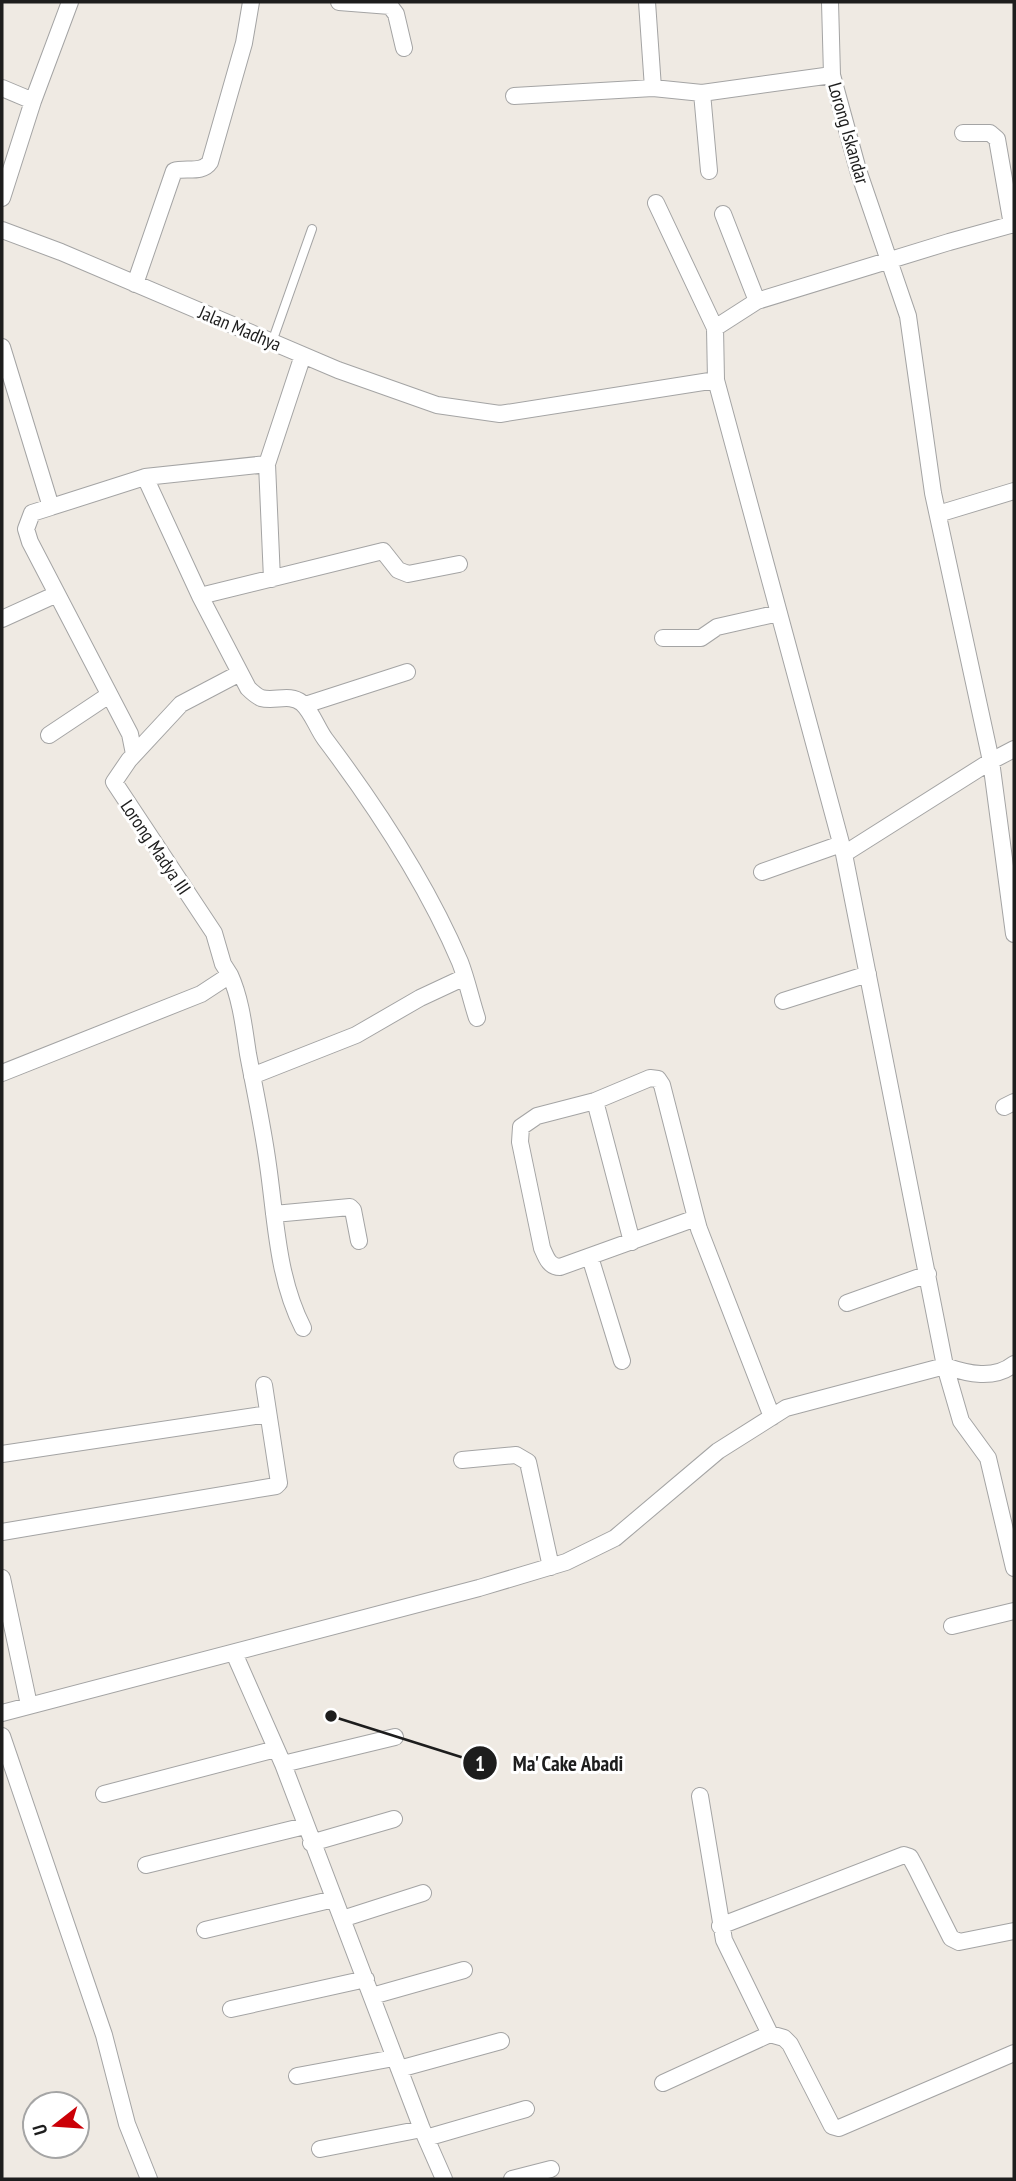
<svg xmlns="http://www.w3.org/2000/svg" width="1016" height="2181" font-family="'PT Sans Narrow',sans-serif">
  <rect width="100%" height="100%" fill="#efeae3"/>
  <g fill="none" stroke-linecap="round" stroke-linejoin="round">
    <g stroke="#a4a4a4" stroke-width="10">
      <path id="lane" d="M272 342 312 229"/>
    </g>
    <g stroke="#a4a4a4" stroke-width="18">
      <path id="street" d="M339 2 390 6 396 14 404 48
        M647 2 653 88
        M830 2 832 75 858 170 908 316 933 493 991 761 1014 934
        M2 88 33 101
        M514 96 653 88 702 93
        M963 133H990L997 139 1012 225
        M709 171 702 93 832 75
        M2 198 33 101 70 2
        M656 203 715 328
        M723 214 757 301
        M2 230 61 252 338 370 437 405 500 414 716 380
        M135 284 174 171C185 167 202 174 210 162L244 43 251 2
        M2 347 51 507 32 513 26 529 30 542 130 734 134 754
        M267 464 272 579
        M145 477 200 596 248 688C251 691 257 696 261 698 275 702 289 693 302 703 312 712 317 728 325 739 377 808 426 882 460 962 467 980 471 1000 477 1018
        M51 507 145 477 267 464 303 355
        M938 514 1014 491
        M200 596 383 551 398 570 408 574 459 564
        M2 619 57 594
        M663 638H701L717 627 779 613
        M305 705 407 672
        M49 735 109 695
        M844 854 991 761 1014 749
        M762 872 841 844
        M230 975C241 999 244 1028 248 1054 255 1091 263 1128 268 1165 276 1220 277 1277 303 1328
        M783 1001 868 974
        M2 1073 201 994 230 975 223 964 214 933 114 782 129 760 181 704 240 673
        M252 1076 356 1035 420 998 465 977
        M595 1101 632 1242
        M1004 1107 1014 1102
        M274 1214 350 1207 353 1210 359 1241
        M696 1218 560 1267C549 1267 546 1257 542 1248L520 1142 521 1127 537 1116 595 1101 650 1078 658 1079 662 1085 696 1218 699 1229 772 1417
        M590 1257 622 1361
        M847 1303 928 1274
        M945 1366 961 1421 988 1458 1014 1568
        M945 1366C968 1374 994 1380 1014 1364
        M2 1454 268 1414
        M462 1460 516 1455 528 1462 551 1567
        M2 1532 276 1486 279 1483 264 1385
        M2 1578 29 1705
        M952 1626 1014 1611
        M234 1653 283 1764 422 2129 444 2179
        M2 1713 479 1588 566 1562 615 1538 718 1451 786 1408 945 1366 844 854 716 380 715 328 757 301 949 242 1014 224
        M2 1736 104 2035 127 2124 149 2179
        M283 1764 395 1737
        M104 1794 276 1749
        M700 1796 724 1940 770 2034
        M311 1843 394 1819
        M146 1865 305 1826
        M342 1919 423 1893
        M720 1926 904 1855 910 1857 916 1868 951 1938 959 1942 1014 1931
        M205 1930 334 1899
        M372 1996 464 1970
        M231 2009 366 1979
        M399 2069 501 2041
        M297 2076 394 2058
        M663 2083 770 2034 784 2038 790 2044 832 2126 839 2128 1014 2053
        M426 2138 526 2109
        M320 2149 422 2129
        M512 2179 551 2169"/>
    </g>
    <use href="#lane" stroke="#fff" stroke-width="8"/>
    <use href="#street" stroke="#fff" stroke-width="16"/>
  </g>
  <g text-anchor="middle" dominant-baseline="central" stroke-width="6" stroke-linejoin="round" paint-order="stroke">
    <g font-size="19" fill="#1d1d1d" stroke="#fff">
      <text transform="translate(849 133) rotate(74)">Lorong Iskandar</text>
      <text transform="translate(240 328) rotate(23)">Jalan Madhya</text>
      <text transform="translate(156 847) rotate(56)">Lorong Madya III</text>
    </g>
  </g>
  <path fill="none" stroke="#1d1d1d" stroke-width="2.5" d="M331 1716L480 1763"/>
  <g fill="#1d1d1d" stroke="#fff" stroke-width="2.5">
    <circle cx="331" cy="1716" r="7"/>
    <circle cx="480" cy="1763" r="18"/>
  </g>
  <g font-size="21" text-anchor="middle" font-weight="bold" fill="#fff">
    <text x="480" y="1771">1</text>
  </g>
  <g font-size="21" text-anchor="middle" font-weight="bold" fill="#1d1d1d" stroke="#fff" stroke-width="6" stroke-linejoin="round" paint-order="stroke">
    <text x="568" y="1771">Ma' Cake Abadi</text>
  </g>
  <rect width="1016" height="2181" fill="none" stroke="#1d1d1d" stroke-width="7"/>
  <g transform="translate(56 2125) rotate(253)"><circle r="33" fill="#ffffff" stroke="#a5a5a5" stroke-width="2"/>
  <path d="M0-5L12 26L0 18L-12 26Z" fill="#cb0007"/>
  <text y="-10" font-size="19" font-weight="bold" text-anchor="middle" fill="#1d1d1d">U</text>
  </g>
</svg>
